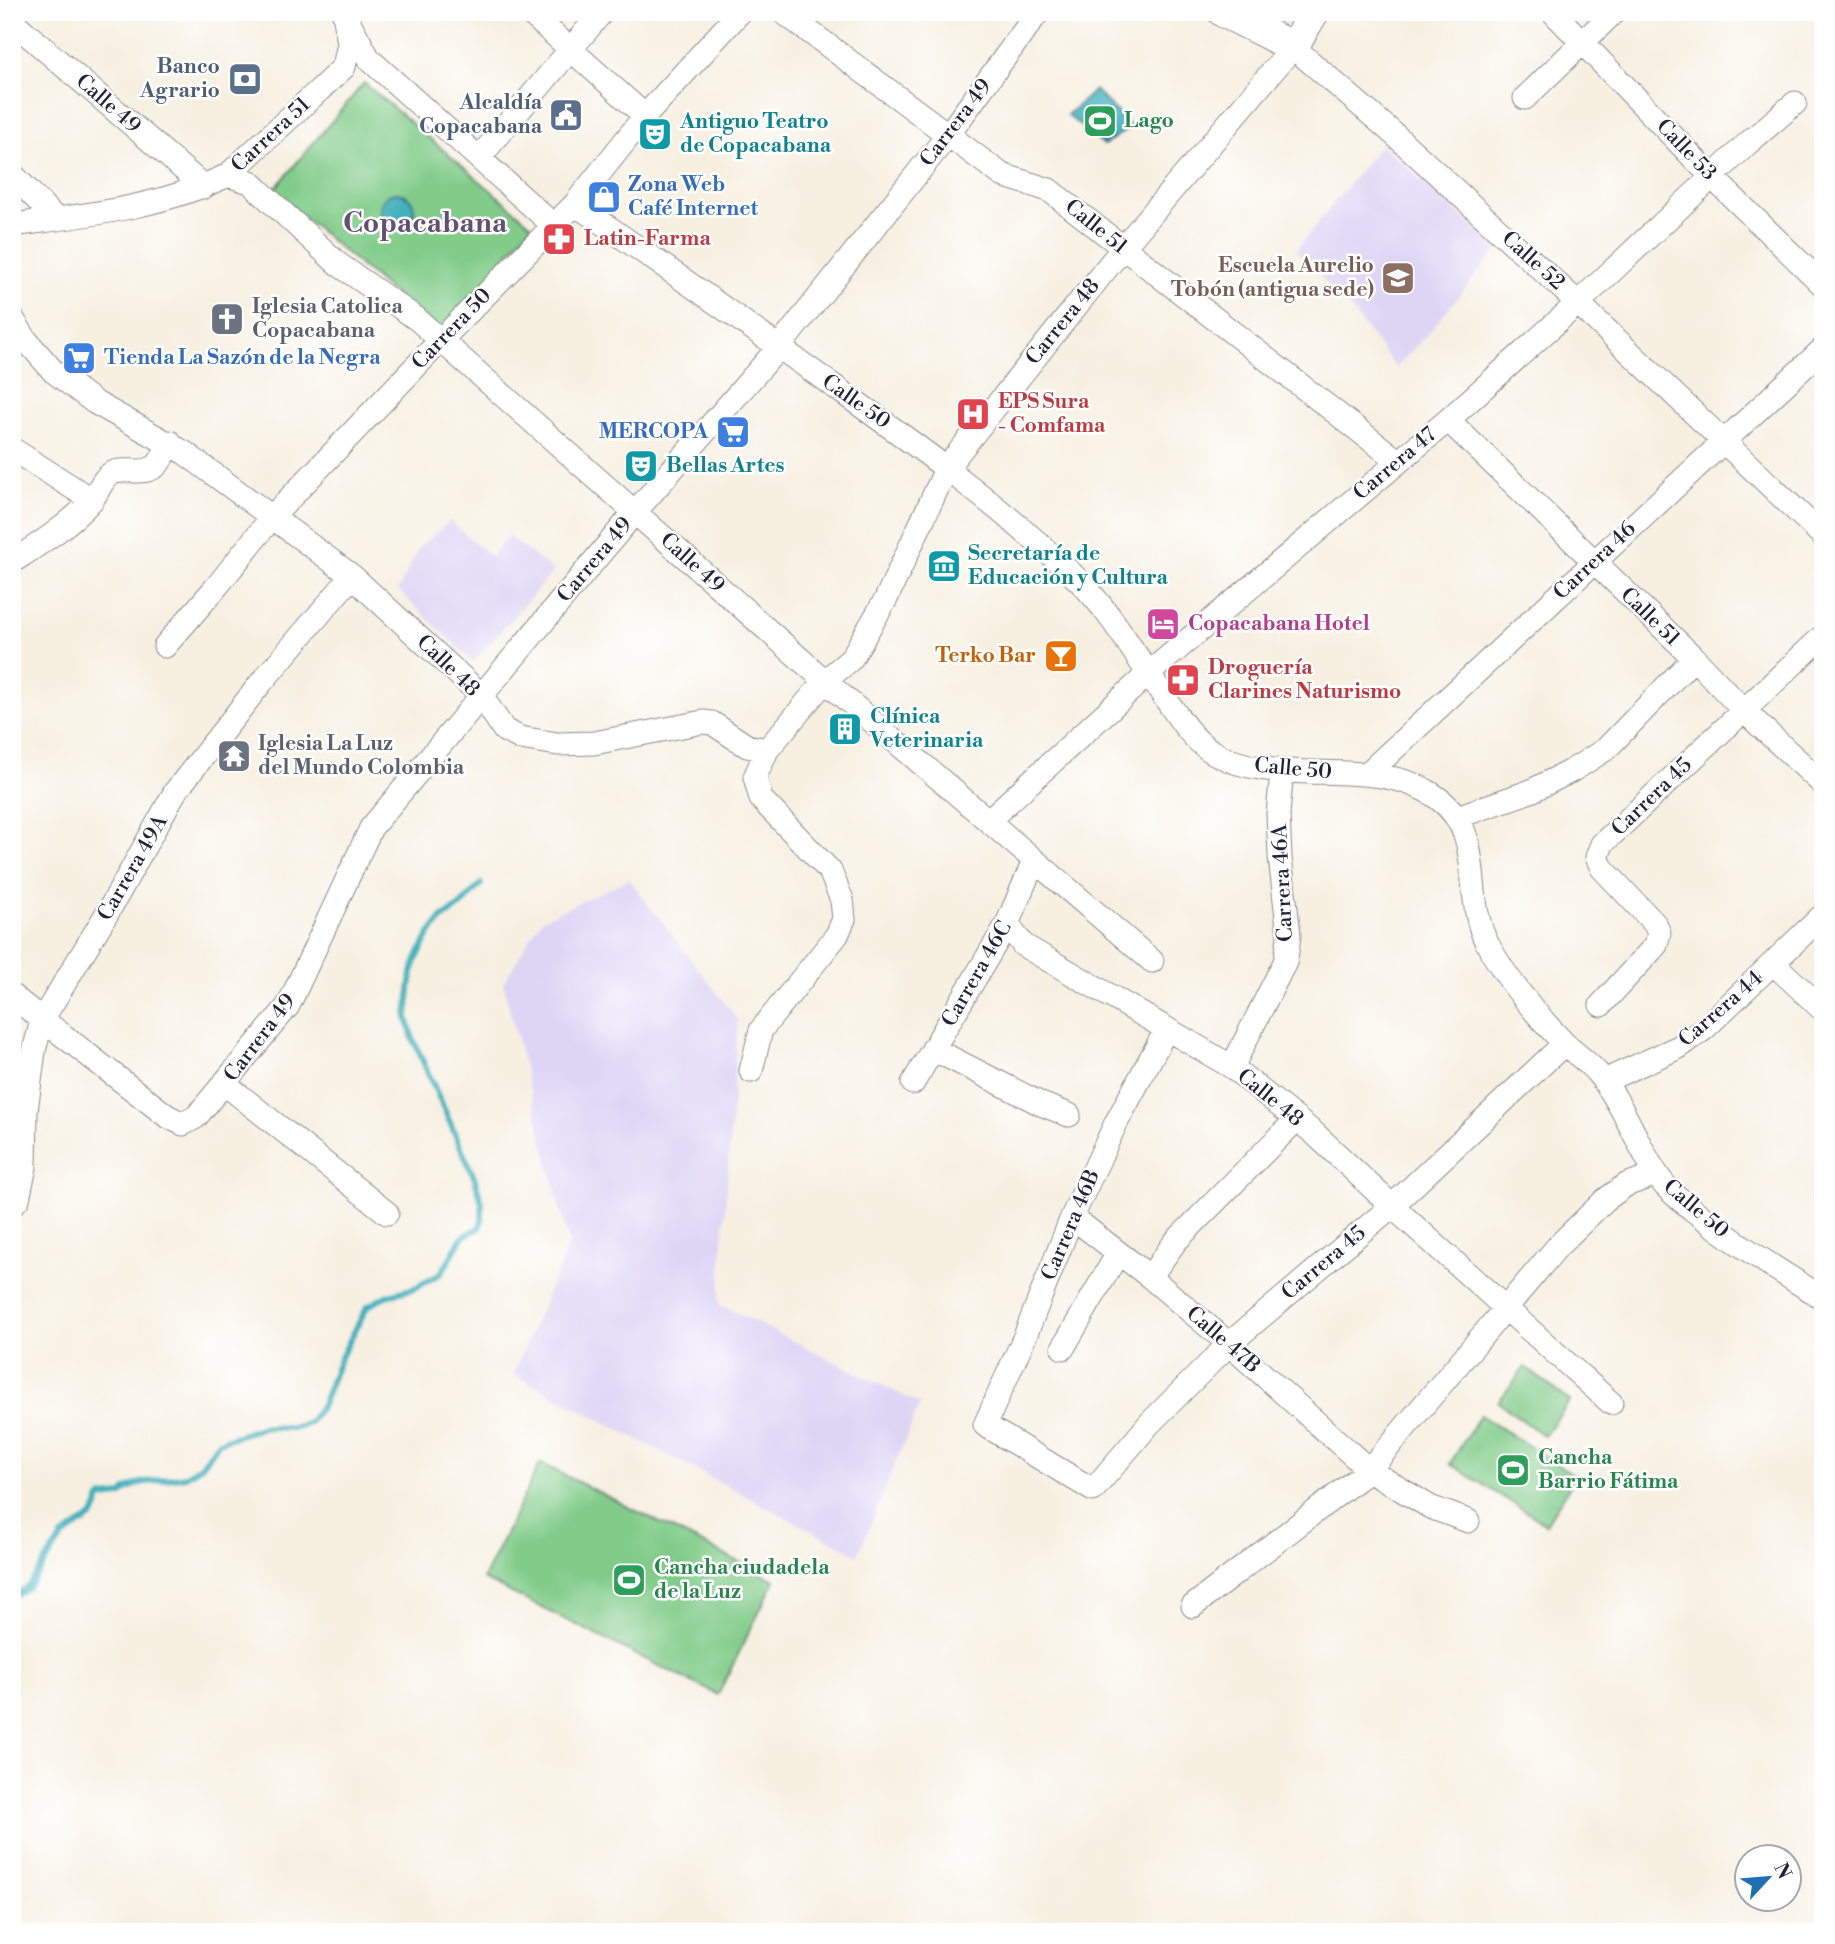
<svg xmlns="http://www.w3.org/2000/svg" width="1835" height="1944" font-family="'Libre Bodoni',serif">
  <rect width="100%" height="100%" fill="#fff"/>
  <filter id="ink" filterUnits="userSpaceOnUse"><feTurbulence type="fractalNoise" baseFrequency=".0143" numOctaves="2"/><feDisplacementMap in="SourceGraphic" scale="14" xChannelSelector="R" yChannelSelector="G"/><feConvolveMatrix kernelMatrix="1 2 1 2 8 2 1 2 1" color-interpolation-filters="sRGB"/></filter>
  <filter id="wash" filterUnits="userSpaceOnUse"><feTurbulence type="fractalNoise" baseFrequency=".00686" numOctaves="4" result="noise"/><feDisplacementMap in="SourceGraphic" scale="28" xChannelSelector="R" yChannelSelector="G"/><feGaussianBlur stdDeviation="1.57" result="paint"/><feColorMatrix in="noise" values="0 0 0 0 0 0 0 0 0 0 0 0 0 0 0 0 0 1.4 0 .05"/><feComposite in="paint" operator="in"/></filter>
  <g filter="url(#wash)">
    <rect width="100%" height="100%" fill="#f7f0e1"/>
    <path fill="#ded5f5" d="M1381 144 1498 248 1430 331 1396 368 1349 307 1296 250Z
      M450 521 491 557 508 536 554 571 473 662 398 590 420 546Z
      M629 879 738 1020 719 1304 920 1404 858 1555 513 1374 569 1244 503 983 541 920Z"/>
    <path fill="#81cc89" stroke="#527762" stroke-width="2" d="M364 83 532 225 441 334 273 191Z
      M1525 1367 1570 1401 1544 1436 1498 1402Z
      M1480 1415 1576 1476 1546 1524 1450 1464Z
      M540 1463 775 1580 718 1695 483 1579Z"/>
    <path fill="#42b1bc" stroke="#326a7c" stroke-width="2" d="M1095 90 1131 127 1104 145 1067 115Z
      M380 210a17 17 0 1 1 34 0a17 17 0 1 1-34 0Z"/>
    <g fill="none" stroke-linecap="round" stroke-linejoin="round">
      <path stroke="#42b1bc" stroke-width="6" d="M12 1598 28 1587 63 1536 92 1517 98 1507 99 1500 103 1497 121 1495 126 1490 140 1483 186 1476 201 1466 219 1442 263 1427 292 1428 309 1423 322 1405 339 1361 367 1307 386 1296 415 1288 440 1274 447 1264 462 1237 479 1228 482 1220V1203L475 1179 413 1039 407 1017 412 972 417 958 429 935 442 918 460 906 481 884"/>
    </g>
  </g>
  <g filter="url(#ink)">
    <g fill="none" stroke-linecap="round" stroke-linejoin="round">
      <g stroke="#8c898e" stroke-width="25">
        <path id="minor" d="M529 12 645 116
          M783 12 1002 175 1049 190 1398 461
          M1553 12 1712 177 1823 285
          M12 21 204 187
          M350 24 369 59 553 225
          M1525 98 1614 12
          M479 158 602 12
          M12 174 56 219
          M228 175 250 182 338 264 417 319 825 681 1152 961
          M575 204C661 264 747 324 832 385 915 444 998 504 1072 574 1108 607 1133 652 1161 692 1176 713 1189 737 1211 751 1277 792 1377 751 1439 799 1487 835 1462 896 1487 943 1506 979 1533 1011 1561 1040 1573 1053 1588 1061 1599 1075 1624 1105 1635 1141 1656 1173 1665 1189 1680 1199 1693 1210 1734 1242 1778 1271 1823 1298
          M12 225C86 215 160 208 228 175L344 67 349 43 344 13
          M12 318 26 340 53 371 94 402 185 453 352 576 481 695 504 730 520 738 558 744 594 743 703 722 712 723 747 746 767 750
          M1448 420 1694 658 1743 710 1823 784
          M12 449 92 500
          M12 562C39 544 68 526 90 502 98 494 100 482 109 475 122 465 142 477 156 466 162 461 166 449 170 442
          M165 646 218 585 272 517 441 340 575 204 645 116 740 12
          M1367 774 1823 349
          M1457 817 1531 791 1573 770 1606 749 1694 658
          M989 820 1148 674 1448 420 1578 303 1747 144 1795 103
          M1007 924 1023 945 1232 1067 1315 1134 1392 1206 1611 1403
          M1773 963 1823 1010
          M12 996 167 1116 183 1124 196 1117 288 1006 371 828 635 512 779 347 948 135 1038 12
          M1601 1005 1656 945 1659 933 1655 924 1602 868 1597 857 1602 844 1823 636
          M1166 1030 1116 1123 1072 1217 1025 1336 985 1425 1093 1490 1150 1423 1229 1344 1392 1206 1564 1044
          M933 1049 1041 1104 1069 1115
          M1232 1067 1286 960 1289 935 1280 857 1278 814 1282 771
          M751 1071 761 1030 837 935 844 919 842 900 830 871 761 799 755 777 767 750 825 681 851 659 886 599 947 467 1122 249 1293 47 1395 135 1578 303 1823 536
          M1604 1081 1679 1047 1704 1029 1823 915
          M913 1083 1007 924 1034 861
          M225 1084 387 1213
          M12 1205 18 1199 25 1167 26 1111 34 1051 42 1020 109 910 175 792 260 684 352 576
          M1072 1217 1150 1277 1229 1344 1369 1470 1430 1507 1468 1521
          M1150 1277 1175 1242 1297 1119
          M1063 1348 1118 1253
          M1193 1606 1369 1470 1558 1246 1605 1200 1626 1185 1656 1174"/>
      </g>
      <g stroke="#8c898e" stroke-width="32">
        <path id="major" d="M1223 12 1293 47 1314 12"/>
      </g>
      <use href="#minor" stroke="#fff" stroke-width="23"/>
      <use href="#major" stroke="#fff" stroke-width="30"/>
    </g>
  </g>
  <defs>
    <g id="bank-square" transform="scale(1.75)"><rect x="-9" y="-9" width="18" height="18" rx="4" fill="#5c6f8a" stroke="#fff"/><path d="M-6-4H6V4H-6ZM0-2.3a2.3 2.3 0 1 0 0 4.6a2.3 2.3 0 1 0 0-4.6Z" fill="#fff"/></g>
    <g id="civic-square" transform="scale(1.75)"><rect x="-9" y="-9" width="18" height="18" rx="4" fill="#5c6f8a" stroke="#fff"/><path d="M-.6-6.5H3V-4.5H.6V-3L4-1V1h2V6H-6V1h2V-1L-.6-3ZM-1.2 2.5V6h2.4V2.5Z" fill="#fff"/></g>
    <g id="stadium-square" transform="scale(1.75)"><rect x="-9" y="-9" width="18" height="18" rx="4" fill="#2e9e5b" stroke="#fff"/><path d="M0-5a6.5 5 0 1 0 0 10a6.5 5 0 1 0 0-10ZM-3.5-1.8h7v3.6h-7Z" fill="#fff"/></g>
    <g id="theatre-square" transform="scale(1.75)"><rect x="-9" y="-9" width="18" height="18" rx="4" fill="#0f9aa8" stroke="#fff"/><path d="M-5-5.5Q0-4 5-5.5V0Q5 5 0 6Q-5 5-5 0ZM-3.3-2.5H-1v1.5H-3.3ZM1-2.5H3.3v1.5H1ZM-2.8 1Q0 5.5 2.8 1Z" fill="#fff"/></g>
    <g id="shop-square" transform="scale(1.75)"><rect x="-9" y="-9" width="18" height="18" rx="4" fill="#3f7fe0" stroke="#fff"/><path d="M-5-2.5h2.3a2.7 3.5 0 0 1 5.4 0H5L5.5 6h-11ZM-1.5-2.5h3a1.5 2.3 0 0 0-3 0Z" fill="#fff"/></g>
    <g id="pharmacy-square" transform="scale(1.75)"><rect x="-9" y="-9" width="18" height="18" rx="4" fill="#e0444e" stroke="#fff"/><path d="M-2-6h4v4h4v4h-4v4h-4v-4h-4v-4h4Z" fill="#fff"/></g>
    <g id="school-square" transform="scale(1.75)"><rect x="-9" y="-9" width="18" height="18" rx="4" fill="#8d6e63" stroke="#fff"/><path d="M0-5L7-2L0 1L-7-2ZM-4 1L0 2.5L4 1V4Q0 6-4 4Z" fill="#fff"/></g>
    <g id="church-square" transform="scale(1.75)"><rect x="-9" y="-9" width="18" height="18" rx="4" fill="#6b7280" stroke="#fff"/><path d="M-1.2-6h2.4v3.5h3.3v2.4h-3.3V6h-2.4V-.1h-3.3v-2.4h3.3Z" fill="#fff"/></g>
    <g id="supermarket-square" transform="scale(1.75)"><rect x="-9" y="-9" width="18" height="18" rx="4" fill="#3f7fe0" stroke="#fff"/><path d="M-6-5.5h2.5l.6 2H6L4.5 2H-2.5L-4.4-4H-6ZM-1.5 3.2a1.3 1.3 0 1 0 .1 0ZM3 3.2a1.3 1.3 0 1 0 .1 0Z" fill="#fff"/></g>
    <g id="hospital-square" transform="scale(1.75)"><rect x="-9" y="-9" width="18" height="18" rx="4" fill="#e0444e" stroke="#fff"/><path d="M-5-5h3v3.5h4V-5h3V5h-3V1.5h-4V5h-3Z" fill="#fff"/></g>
    <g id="museum-square" transform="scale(1.75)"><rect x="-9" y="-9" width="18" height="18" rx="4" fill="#0f9aa8" stroke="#fff"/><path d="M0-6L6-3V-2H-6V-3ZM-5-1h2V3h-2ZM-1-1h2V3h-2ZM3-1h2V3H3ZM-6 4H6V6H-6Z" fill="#fff"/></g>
    <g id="hotel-square" transform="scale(1.75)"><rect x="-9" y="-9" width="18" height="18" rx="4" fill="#d1479c" stroke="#fff"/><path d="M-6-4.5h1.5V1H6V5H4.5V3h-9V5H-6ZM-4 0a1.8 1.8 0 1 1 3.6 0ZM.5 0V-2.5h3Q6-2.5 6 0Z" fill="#fff"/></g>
    <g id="bar-square" transform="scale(1.75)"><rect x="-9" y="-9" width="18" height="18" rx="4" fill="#e8710a" stroke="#fff"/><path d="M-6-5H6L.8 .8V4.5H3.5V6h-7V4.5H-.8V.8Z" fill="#fff"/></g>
    <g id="building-square" transform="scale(1.75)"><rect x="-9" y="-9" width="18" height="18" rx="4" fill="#0f9aa8" stroke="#fff"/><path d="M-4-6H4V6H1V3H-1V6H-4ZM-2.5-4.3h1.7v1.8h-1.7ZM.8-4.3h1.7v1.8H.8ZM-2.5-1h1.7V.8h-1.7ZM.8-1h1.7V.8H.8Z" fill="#fff"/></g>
    <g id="temple-square" transform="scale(1.75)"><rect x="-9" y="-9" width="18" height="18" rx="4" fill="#6b7280" stroke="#fff"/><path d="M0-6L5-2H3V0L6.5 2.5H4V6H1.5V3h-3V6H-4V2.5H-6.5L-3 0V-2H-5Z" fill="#fff"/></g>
  </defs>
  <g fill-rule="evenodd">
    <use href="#bank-square" x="245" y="79"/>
    <use href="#civic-square" x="566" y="115"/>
    <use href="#stadium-square" x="1100" y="121"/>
    <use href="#theatre-square" x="655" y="134"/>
    <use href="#shop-square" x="604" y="197"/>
    <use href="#pharmacy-square" x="559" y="239"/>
    <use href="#school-square" x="1398" y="278"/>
    <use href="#church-square" x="227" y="319"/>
    <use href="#supermarket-square" x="79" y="358"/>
    <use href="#hospital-square" x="973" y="414"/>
    <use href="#supermarket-square" x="733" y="432"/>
    <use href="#theatre-square" x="641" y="466"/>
    <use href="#museum-square" x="944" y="566"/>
    <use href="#hotel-square" x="1163" y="624"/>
    <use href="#bar-square" x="1061" y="656"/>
    <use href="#pharmacy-square" x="1183" y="680"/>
    <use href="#building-square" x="845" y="729"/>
    <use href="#temple-square" x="234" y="756"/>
    <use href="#stadium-square" x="1513" y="1470"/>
    <use href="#stadium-square" x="629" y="1580"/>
  </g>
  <g text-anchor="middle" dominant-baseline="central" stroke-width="5" stroke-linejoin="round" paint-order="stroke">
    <g font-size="21" font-weight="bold" fill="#4e5e75" stroke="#fff" text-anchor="end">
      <text x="220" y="67">Banco<tspan x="220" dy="24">Agrario</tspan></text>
      <text x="542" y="103">Alcaldía<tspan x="542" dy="24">Copacabana</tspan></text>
    </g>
    <g font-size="21" fill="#22223b" stroke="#fff">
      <text transform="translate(108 104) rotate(41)">Calle 49</text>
      <text transform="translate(956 123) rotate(-53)">Carrera 49</text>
      <text transform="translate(271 135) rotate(-43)">Carrera 51</text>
      <text transform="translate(1686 150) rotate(46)">Calle 53</text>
      <text transform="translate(1096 227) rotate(39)">Calle 51</text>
      <text transform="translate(1533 261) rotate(42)">Calle 52</text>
      <text transform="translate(1063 322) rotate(-51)">Carrera 48</text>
      <text transform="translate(452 329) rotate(-46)">Carrera 50</text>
      <text transform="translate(856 402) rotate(35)">Calle 50</text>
      <text transform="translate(1395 464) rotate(-40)">Carrera 47</text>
      <text transform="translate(595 560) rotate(-50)">Carrera 49</text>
      <text transform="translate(1595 561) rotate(-43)">Carrera 46</text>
      <text transform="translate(692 563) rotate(42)">Calle 49</text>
      <text transform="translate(1650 617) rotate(44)">Calle 51</text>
      <text transform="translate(448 666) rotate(44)">Calle 48</text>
      <text transform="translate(1293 769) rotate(5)">Calle 50</text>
      <text transform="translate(1652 797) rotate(-44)">Carrera 45</text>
      <text transform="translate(133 868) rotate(-60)">Carrera 49A</text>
      <text transform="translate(1283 883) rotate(-93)">Carrera 46A</text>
      <text transform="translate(977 974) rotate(-60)">Carrera 46C</text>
      <text transform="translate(1721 1009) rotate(-41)">Carrera 44</text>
      <text transform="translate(260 1038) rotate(-53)">Carrera 49</text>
      <text transform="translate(1270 1098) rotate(39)">Calle 48</text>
      <text transform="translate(1696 1209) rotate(40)">Calle 50</text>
      <text transform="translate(1071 1225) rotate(-67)">Carrera 46B</text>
      <text transform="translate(1324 1263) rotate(-40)">Carrera 45</text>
      <text transform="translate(1223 1340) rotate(41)">Calle 47B</text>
    </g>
    <g font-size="21" font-weight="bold" fill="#27864d" stroke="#fff" text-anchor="start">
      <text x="1124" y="121">Lago</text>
      <text x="1538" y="1458">Cancha<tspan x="1538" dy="24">Barrio Fátima</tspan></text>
      <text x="654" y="1568">Cancha ciudadela<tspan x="654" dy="24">de la Luz</tspan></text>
    </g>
    <g font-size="21" font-weight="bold" fill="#0d838f" stroke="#fff" text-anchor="start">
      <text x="680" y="122">Antiguo Teatro<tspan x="680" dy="24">de Copacabana</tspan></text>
      <text x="666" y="466">Bellas Artes</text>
      <text x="968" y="554">Secretaría de<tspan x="968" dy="24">Educación y Cultura</tspan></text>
      <text x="870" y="717">Clínica<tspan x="870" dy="24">Veterinaria</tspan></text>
    </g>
    <g font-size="21" font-weight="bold" fill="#366cbe" stroke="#fff" text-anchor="start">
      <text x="628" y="185">Zona Web<tspan x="628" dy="24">Café Internet</tspan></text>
      <text x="104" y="358">Tienda La Sazón de la Negra</text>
      <text x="708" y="432" text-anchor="end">MERCOPA</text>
    </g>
    <g font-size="21" font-weight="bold" fill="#be3a42" stroke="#fff" text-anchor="start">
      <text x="584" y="239">Latin-Farma</text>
      <text x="998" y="402">EPS Sura<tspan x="998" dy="24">- Comfama</tspan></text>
      <text x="1208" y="668">Droguería<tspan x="1208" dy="24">Clarines Naturismo</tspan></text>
    </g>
    <g font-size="21" font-weight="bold" fill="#785e54" stroke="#fff" text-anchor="end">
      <text x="1374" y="266">Escuela Aurelio<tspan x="1374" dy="24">Tobón (antigua sede)</tspan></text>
    </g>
    <g font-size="21" font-weight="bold" fill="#5b616d" stroke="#fff" text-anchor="start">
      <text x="252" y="307">Iglesia Catolica<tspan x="252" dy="24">Copacabana</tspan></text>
      <text x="258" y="744">Iglesia La Luz<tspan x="258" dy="24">del Mundo Colombia</tspan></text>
    </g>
    <g font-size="21" font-weight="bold" fill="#b23c85" stroke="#fff" text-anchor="start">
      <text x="1188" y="624">Copacabana Hotel</text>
    </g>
    <g font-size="21" font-weight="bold" fill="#c56008" stroke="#fff" text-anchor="end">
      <text x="1036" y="656">Terko Bar</text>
    </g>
    <g font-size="28" font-weight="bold" fill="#635074" stroke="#fff">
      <text x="425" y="223">Copacabana</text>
    </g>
  </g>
  <rect width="1835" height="1944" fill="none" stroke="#fff" stroke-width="42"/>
  <g transform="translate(1768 1878) rotate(64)"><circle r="33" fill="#ffffff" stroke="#a7a7b1" stroke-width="2"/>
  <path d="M0-5L12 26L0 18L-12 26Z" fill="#1f6fb2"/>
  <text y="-10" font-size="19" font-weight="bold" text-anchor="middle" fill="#22223b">N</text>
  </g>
</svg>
